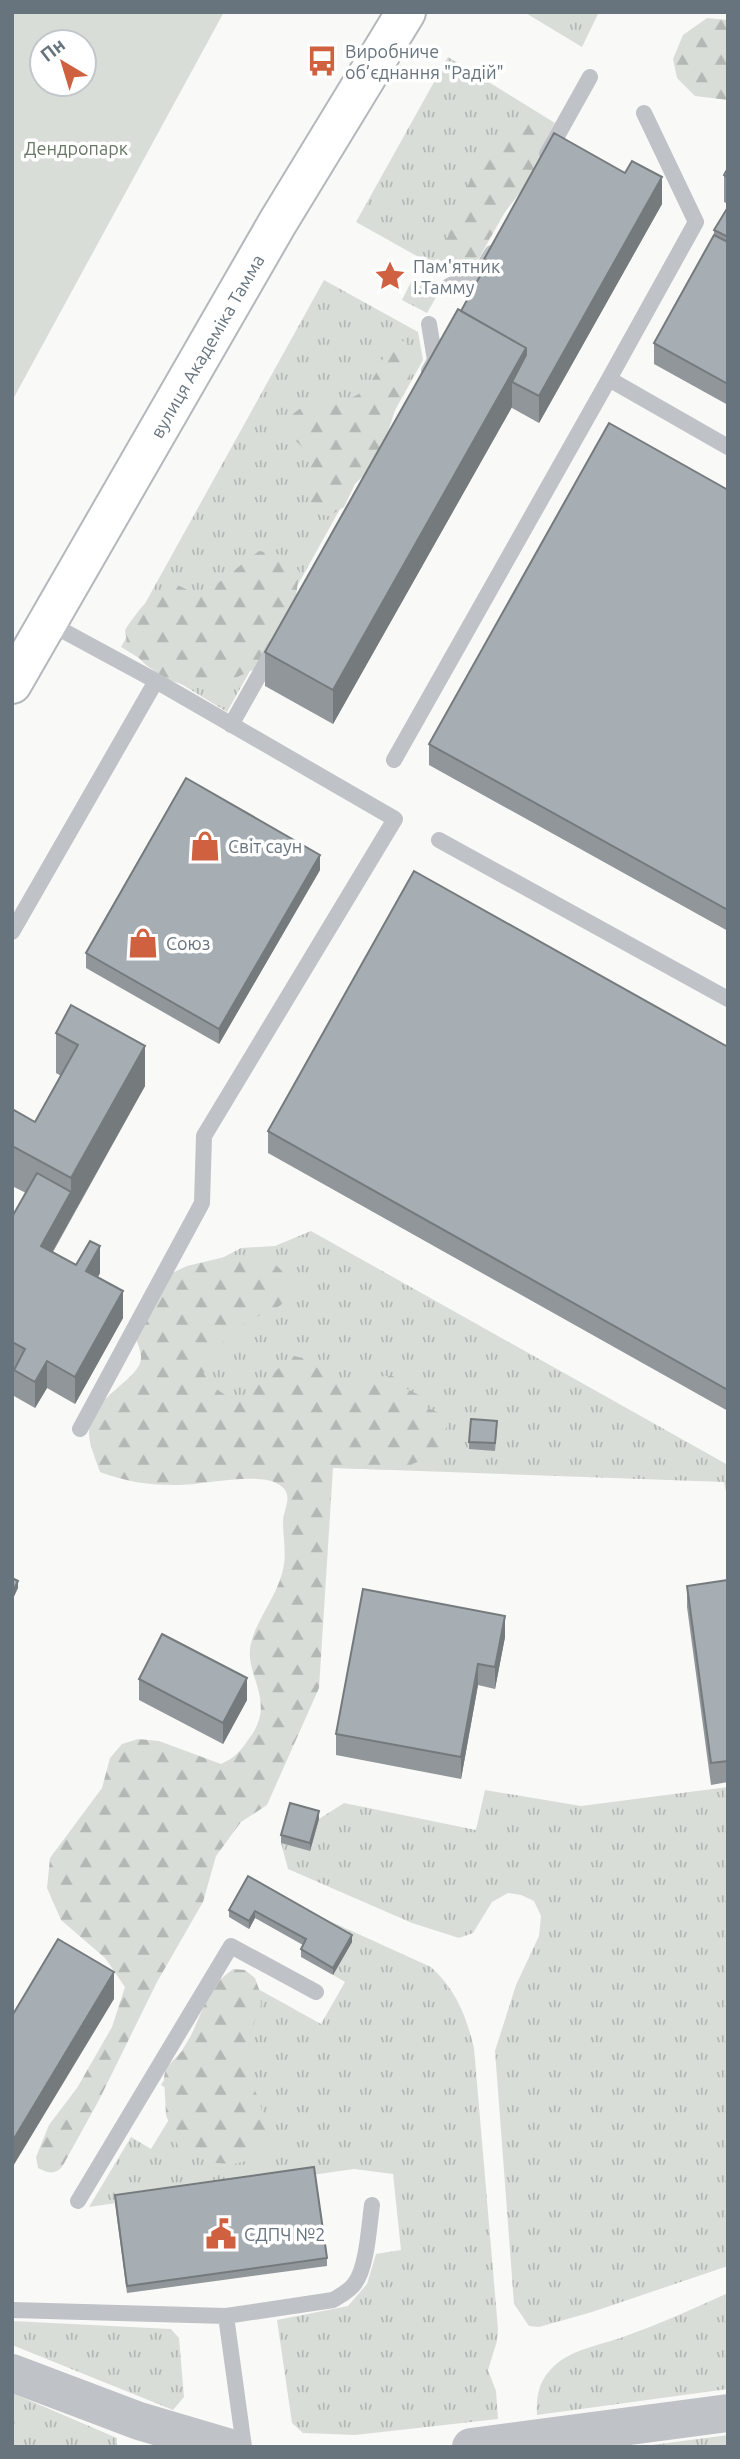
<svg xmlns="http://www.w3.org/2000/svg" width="740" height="2459" font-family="Ubuntu,sans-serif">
  <defs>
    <pattern id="grass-tufts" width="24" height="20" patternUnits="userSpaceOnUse" patternTransform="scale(1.75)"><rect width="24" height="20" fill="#d9ddd7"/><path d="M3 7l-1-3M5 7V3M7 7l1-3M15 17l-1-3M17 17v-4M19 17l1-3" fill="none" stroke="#b4b8b4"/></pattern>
    <pattern id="forest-firs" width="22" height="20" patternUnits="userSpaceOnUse" patternTransform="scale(1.75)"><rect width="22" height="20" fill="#d9ddd7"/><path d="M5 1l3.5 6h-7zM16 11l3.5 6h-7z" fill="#b4b8b4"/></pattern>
  </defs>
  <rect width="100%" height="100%" fill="#f9f9f7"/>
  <path fill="url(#grass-tufts)" d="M524 12H599L582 47Z
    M448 57 555 123 474 267 449 274 356 222Z
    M324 280 418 332 423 360 227 712 121 647Z
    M412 280 438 294 427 313 402 300Z
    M311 1231 728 1465V1502L724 1482 116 1460 207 1266 241 1248 275 1246Z
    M728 1787V2266L592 2312 539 2327 529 2326 514 2304 495 2051 516 1985 539 1936 541 1916 534 1901 521 1895 508 1893 492 1902 473 1933 459 1938 412 1923 288 1869 281 1843 310 1850 319 1819 344 1803 476 1830 485 1790 581 1806Z
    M248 1884 431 1967C456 1990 466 2015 474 2048L498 2329 497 2341 488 2370 496 2391 498 2419 355 2435 303 2433 292 2423 277 2320 348 2306 367 2284 376 2254 401 2250 393 2174 354 2169 89 2207 131 2137 151 2149 182 2098 161 2085 229 1973 321 2024 345 1982 333 1975 351 1942Z
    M728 2293V2389L537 2415C536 2395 539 2380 554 2366 572 2349 601 2345 623 2337 659 2324 693 2309 728 2293Z
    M12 2321 171 2329 179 2338 184 2397 173 2410 12 2345Z
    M12 2393 117 2438V2447H12Z
    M728 2435V2447H637Z"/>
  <path fill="url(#forest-firs)" d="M707 18 728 20V100L695 96 677 78 673 59 683 35Z
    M529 116 538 121 546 131 547 150 523 189 501 217 480 256 465 269 447 265 441 254 476 165 512 119Z
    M401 340 412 346 410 379 395 410 387 435 369 470 355 484 344 507 329 516 312 513C299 481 328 465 292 438L291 416C303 404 319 398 336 398 341 398 349 399 353 397 373 389 382 360 390 342Z
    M259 551 282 555 299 571 296 598 255 669 215 687 195 688 168 680 146 665 134 653 127 643 125 630C139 609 151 593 174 583L193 593 208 591Z
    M233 1255C263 1258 287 1259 290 1295 279 1309 274 1309 259 1316 233 1329 213 1347 204 1374L212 1386 231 1399 243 1397 294 1356 307 1359 332 1381 349 1389C367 1382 373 1375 393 1376L403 1387 421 1396 428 1408 439 1413 445 1420 448 1438 439 1454 396 1470 333 1468 319 1688 267 1805 241 1822 216 1856 203 1902 157 1982 99 2100 62 2167C54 2175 48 2173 38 2168L36 2157 49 2125 77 2088 112 2027 125 1987 105 1958 61 1920 47 1888 50 1858 102 1788 110 1758 122 1744 138 1739 159 1741 221 1764C234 1758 240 1752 248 1740 279 1701 243 1676 251 1643 258 1616 280 1593 284 1564 286 1550 283 1536 283 1522 284 1506 295 1494 278 1484 258 1471 199 1486 173 1485 147 1485 124 1481 100 1472 96 1460 88 1443 89 1430 91 1396 142 1379 141 1357 141 1351 137 1342 135 1336L168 1275 187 1266Z
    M233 1969 245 1970 255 1978 260 1992 261 2005 247 2042 251 2056 252 2085 259 2099 263 2116 271 2128 270 2142 264 2151 250 2160 234 2164 216 2163 186 2154 177 2144 166 2115 164 2077 166 2068 186 2047 207 1999 216 1983Z"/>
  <path fill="#d9ddd7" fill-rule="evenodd" d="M12 12H224L12 401ZM42 42H84V84H42Z"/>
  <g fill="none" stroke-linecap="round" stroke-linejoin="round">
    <g stroke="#b4b8bc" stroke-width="42">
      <path id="secondary" d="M12 684 278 222 406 12"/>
    </g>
    <path stroke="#bfc2c6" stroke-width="16" d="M644 113 696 222 609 379 728 447
      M547 154 590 77
      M449 286 480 273 492 253
      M429 324 435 360 429 371
      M231 725 275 647
      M394 760 609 379
      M439 840 728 999
      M12 932 156 681 47 622
      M80 1429 202 1203 204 1136 395 819 156 681
      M78 2201 231 1946 316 1992
      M12 2310 226 2316 244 2447
      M226 2316 333 2300C341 2295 350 2291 355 2283 367 2267 369 2226 372 2205"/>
    <path stroke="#bfc2c6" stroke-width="38" d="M12 2373 139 2421 227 2447
      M471 2447 728 2413"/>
    <use href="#secondary" stroke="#fff" stroke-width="38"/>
  </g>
  <path fill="#90969a" d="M728 168V204L724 202V175Z
    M662 204 539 423 512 408V407L333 724 265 686V652L461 311 482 273V263Z
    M728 207V405L654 364V343L714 235V230Z
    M728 490V931L429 765V744Z
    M320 870 219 1044 86 968V953Z
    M71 1005 145 1086 53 1252 76 1265 100 1273 98 1277 123 1318 75 1404 47 1388 35 1408 14 1396V1370L12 1369V1217L26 1193 12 1186V1109L35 1122 61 1076 56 1073V1033Z
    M728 1047V1411L268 1153V1131Z
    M497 1429 495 1451 469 1449V1442Z
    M728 1580V1782L711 1785 687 1607V1586Z
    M505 1637 495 1689 478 1685 461 1779 336 1755V1734Z
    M139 1679 247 1700 223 1744 139 1700Z
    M319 1819 310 1851 281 1843V1835Z
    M248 1876 352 1942 333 1975 301 1957V1949L303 1945 255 1918 249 1929 229 1917V1910Z
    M115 2195 327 2258V2266L127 2293 115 2203Z"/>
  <path fill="#757a7d" d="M662 177V204L539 423V396Z
    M526 348V382H512V407L333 724V690Z
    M320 855V870L219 1044V1029Z
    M145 1046V1086L71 1218V1178Z
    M71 1192V1218L41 1272V1246Z
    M100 1246V1273L86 1298V1271Z
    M123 1291V1318L75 1404V1377Z
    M47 1361V1388L35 1408V1382Z
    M14 1476V1498L12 1500V1479Z
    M18 1581V1588L12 1601V1593Z
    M505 1616V1637L495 1689V1667Z
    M478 1664V1685L461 1779V1757Z
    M247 1678V1700L223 1744V1723Z
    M319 1811V1819L310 1851V1843Z
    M255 1911V1918L249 1929V1921Z
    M352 1935V1942L333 1975V1968Z
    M114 1972V1999L12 2168V2142Z"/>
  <path fill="#a7aeb3" stroke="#757a7d" stroke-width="2" d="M554 133 625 173 632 161 662 177 539 396 512 382 526 355V348L461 311 486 265 482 263Z
    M728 168V178L724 175Z
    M728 207V237L714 230Z
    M714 235 728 242V384L654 343Z
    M458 309 526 348 333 690 265 652Z
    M609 423 728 490V910L429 744Z
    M186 778 320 855 219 1029 86 953Z
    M414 871 728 1047V1390L268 1131Z
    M71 1005 145 1046 71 1178 12 1146V1109L35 1122 78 1045 56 1033Z
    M37 1173 71 1192 41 1246 76 1265 90 1241 100 1246 86 1271 123 1291 75 1377 47 1361 35 1382 14 1370 25 1349 12 1342V1217Z
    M471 1419 497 1421 495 1443 469 1442Z
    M12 1578 18 1581 12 1593Z
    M728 1580V1761L711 1763 687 1586Z
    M363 1589 505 1616 495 1667 478 1664 461 1757 336 1734Z
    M162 1634 247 1678 223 1723 139 1679Z
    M290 1803 319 1811 310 1843 281 1835Z
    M248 1876 352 1935 333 1968 301 1949 306 1939 255 1911 249 1921 229 1910Z
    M58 1939 114 1972 12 2142V2016Z
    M314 2167 327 2258 127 2286 115 2195Z"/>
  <defs>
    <g id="bus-bare" transform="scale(2.415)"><path d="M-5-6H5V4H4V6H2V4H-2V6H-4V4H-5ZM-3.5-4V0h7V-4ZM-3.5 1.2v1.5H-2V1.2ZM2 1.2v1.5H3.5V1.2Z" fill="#cf6140" stroke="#fff" stroke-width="2.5" paint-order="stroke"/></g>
    <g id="sight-bare" transform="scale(2.415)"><path d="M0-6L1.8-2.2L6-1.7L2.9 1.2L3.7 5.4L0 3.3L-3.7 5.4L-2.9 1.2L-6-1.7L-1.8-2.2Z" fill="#cf6140" stroke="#fff" stroke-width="2.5" paint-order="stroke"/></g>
    <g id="shop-bare" transform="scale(2.415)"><path d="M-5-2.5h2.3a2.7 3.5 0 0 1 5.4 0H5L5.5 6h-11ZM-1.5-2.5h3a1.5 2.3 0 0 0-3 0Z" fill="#cf6140" stroke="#fff" stroke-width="2.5" paint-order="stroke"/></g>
    <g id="civic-bare" transform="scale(2.415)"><path d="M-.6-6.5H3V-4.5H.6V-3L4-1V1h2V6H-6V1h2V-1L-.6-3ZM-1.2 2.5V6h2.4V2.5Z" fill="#cf6140" stroke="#fff" stroke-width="2.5" paint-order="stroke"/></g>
  </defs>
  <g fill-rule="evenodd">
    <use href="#bus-bare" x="322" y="61"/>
    <use href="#sight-bare" x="390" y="276"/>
    <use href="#shop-bare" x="205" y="846"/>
    <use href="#shop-bare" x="143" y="943"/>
    <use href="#civic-bare" x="221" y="2234"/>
  </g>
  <g text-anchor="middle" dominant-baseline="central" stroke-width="7" stroke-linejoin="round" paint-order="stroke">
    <g font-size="18" fill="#67747e" stroke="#fff" text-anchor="start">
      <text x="345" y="51">Виробниче<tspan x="345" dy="21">об’єднання "Радій"</tspan></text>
      <text x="413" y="266">Пам'ятник<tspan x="413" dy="21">І.Тамму</tspan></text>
      <text x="228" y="846">Світ саун</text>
      <text x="166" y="943">Союз</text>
      <text x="244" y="2234">СДПЧ №2</text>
    </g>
    <g font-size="18" fill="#687766" stroke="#fff">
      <text x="76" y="148">Дендропарк</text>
    </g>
    <g font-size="18" fill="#67747e" stroke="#fff">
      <text transform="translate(207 346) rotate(-60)">вулиця Академіка Тамма</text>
    </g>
  </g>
  <rect width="740" height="2459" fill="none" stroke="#67747e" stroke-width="28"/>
  <g transform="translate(63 63) rotate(322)"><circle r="33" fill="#ffffff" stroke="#c2c7cb" stroke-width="2"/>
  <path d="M0-5L12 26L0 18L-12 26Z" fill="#cf6140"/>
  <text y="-10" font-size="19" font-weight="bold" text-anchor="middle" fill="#67747e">Пн</text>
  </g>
</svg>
